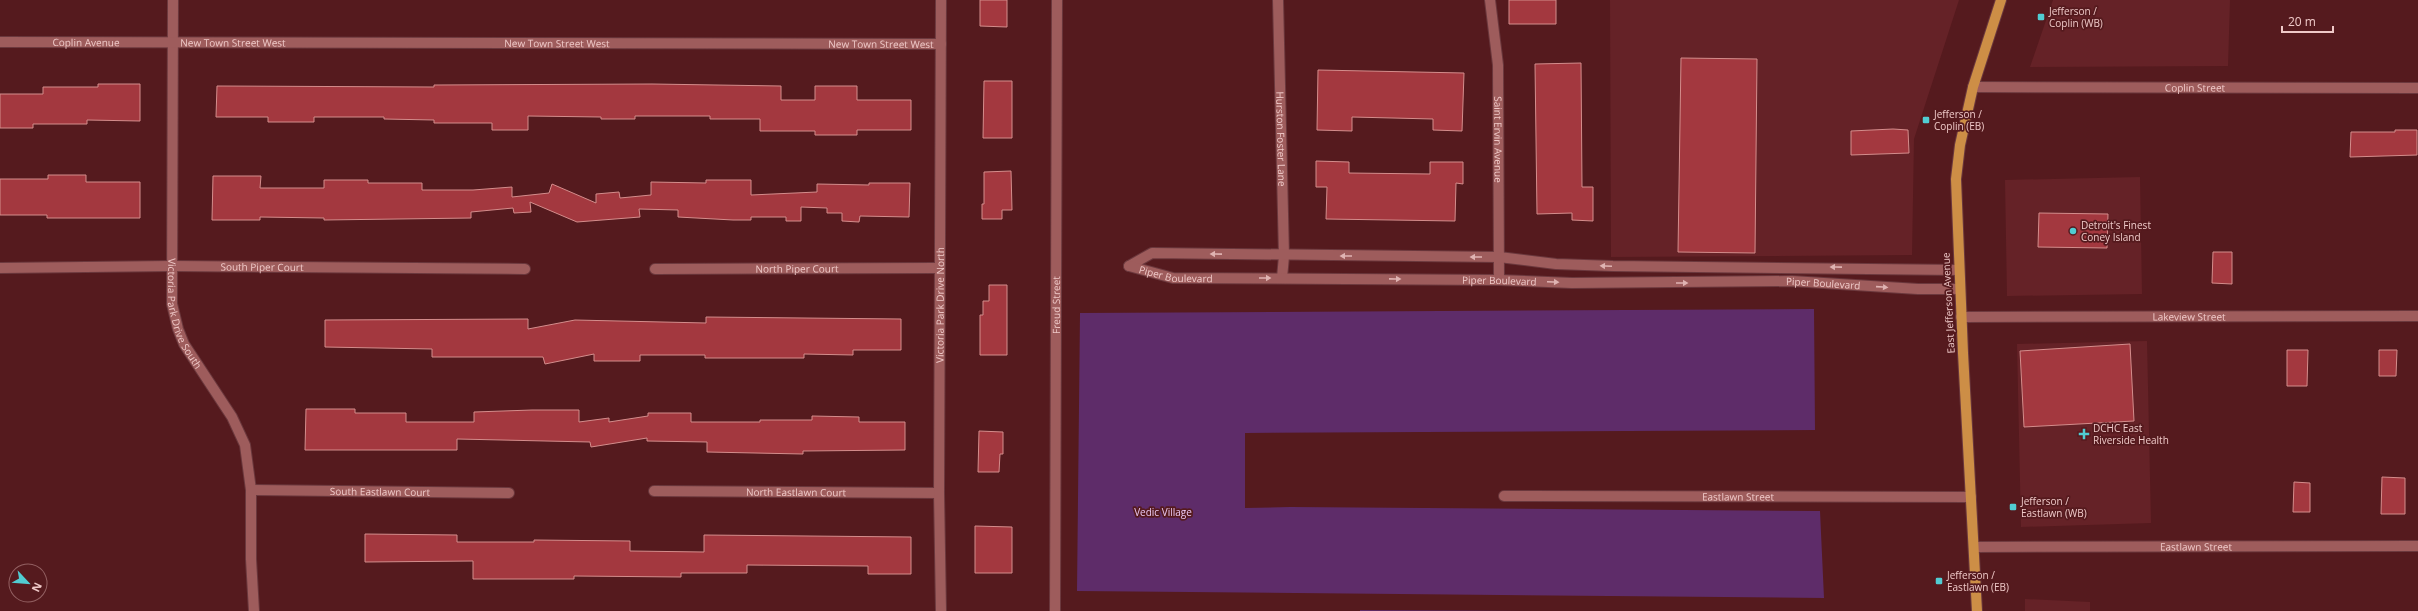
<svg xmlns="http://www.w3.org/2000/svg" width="2418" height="611" font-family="'Open Sans',sans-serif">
  <rect width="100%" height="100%" fill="#551a1e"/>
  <path fill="#652227" d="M1610 0H1959L1914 139 1912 255 1611 257Z
    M2053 0H2230L2228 66 2030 67Z
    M2140 177 2142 294 2007 296 2005 180Z
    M2147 341 2151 523 2021 527 2017 344Z
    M2025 599 2090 602V611H2025Z"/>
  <path fill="#5e2c69" d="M1814 309 1815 430 1245 433V508L1290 507 1820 511 1824 598 1077 591 1080 313Z
    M1360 610 1533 611H1360Z"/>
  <path fill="#a3383f" stroke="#d48d8c" d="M980 0H1007V27L980 26Z
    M1509 0H1556V24H1509Z
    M1681 58 1757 59 1755 253 1678 252Z
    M1581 63 1582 187H1593V221L1572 220V213L1537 214 1535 64Z
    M1318 70 1464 73 1462 131 1433 130V119L1352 117V131L1317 130Z
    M984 81H1012V138H983Z
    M98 84H140V121L87 120V124H33V128H0V94H43V87H98Z
    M652 84 781 86V100H815V86H857V100H911V130H857V135H815V131H760V119H710V116H635V119H601V117L528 116V130H492V123H434V120L384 119V117H314V122H268V117H216L217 86 434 87V85Z
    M1893 129 1908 130 1909 153 1851 155V131Z
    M2395 130H2417V155L2350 157 2351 132H2395Z
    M1316 161 1349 162V173L1430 174V162H1463V184L1456 183 1455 221 1326 219 1327 187H1316Z
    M1011 171 1012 210H1002V219H982V204H984V172Z
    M48 175H86V182H140V218H47V215H0V179H48Z
    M213 176H261L260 188H324V180H368V183H422V190H473L512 187V197L549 193 552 184 596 203V194L619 192 620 198 651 195V182L706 183V180H751V195L817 192V184L869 185V183H910L909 217 860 216 859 222 842 221V213H827V208L801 207V221H786V217H751V220H733L678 217V210L639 209 640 217 577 222 530 202 531 212 514 213 513 208 471 212V218L324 220V218L260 217V220H212Z
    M2039 213 2108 214 2107 248 2038 247Z
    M2213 252H2232V284L2212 283Z
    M989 285H1007V355H980V315H983V301H989Z
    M706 317 901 319V350H853V355L804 354V358H705V355H640V361H594V354L545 364 543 357H432V349L325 347V320L528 319V329L575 320 706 323Z
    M2130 344 2134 421 2024 427 2020 351Z
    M2287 350H2308L2307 386H2287Z
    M2379 350H2397L2396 376H2379Z
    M306 409H355V413H406V422H474V412L532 410H579V422L609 418V422L648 416V413H691V422H760V420H812V416L859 417V422H905V450L803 451V454L707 452V442L647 441V438L591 447 590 442 457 439V450H305Z
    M979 431 1003 432V454H1000L999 472H978Z
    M2382 477 2405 478V514H2381Z
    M2294 482 2310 483V512H2293Z
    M975 526 1012 527V573H975Z
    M365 534 457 535V542H534V540L630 541V551L704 552V535L911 537V574H868V566L747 565V573H681V577L574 576V579H473V561L365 562Z"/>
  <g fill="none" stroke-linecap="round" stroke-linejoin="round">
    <g stroke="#6b383d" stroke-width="12">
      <g id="minor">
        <path id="s1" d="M173 0 172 304 178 329 184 344 232 417 245 445 251 490V559L254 611"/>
        <path id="s2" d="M1278 0 1284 256 1282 278"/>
        <path id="s3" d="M1490 0 1498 65 1499 280"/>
        <path id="s4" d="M0 42 941 44"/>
        <path id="s5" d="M1973 87 2418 88"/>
        <path d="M1129 266 1152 253 1499 257 1556 264 1613 266 1959 270"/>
        <path id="s6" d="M1129 266 1173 278 1499 280 1572 283 1792 281 1918 289H1960"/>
        <path id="s7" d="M0 268 172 266 525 269"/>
        <path id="s8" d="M655 269 939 268"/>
        <path id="s9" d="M1961 317 2418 316"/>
        <path id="s10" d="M251 490 509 493"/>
        <path id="s11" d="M654 491 939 493"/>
        <path id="s12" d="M1504 496 1971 497"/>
        <path id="s13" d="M1974 547 2418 546"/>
        <path id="s14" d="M941 611 939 493 941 0"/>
        <path id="s15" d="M1055 611 1057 0"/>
      </g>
    </g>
    <g stroke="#6b383d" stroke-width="12">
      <path id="major" d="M1977 611 1963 353 1956 179 1960 145 1973 87 2001 0"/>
    </g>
    <use href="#minor" stroke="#9e5c5c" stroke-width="10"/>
    <use href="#major" stroke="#cd8e46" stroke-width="10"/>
  </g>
  <defs><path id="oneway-solid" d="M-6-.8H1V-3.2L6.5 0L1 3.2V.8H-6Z"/></defs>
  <g fill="#dfb3b2">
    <use href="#oneway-solid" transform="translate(1216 254) rotate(-179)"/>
    <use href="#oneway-solid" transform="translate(1346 256) rotate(-180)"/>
    <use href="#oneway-solid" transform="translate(1476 257) rotate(-180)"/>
    <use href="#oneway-solid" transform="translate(1606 266) rotate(-178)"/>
    <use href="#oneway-solid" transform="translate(1836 267) rotate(-179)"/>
    <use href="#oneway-solid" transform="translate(1265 278)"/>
    <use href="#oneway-solid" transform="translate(1395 279) rotate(1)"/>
    <use href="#oneway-solid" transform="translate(1553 282) rotate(2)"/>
    <use href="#oneway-solid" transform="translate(1682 283)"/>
    <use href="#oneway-solid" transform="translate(1882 287) rotate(4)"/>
  </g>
  <g fill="#51ccd2" stroke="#551a1e" stroke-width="1.5">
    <rect x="2037" y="13" width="8" height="8" rx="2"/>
    <rect x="1922" y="116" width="8" height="8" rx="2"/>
    <circle cx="2073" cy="231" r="4"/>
    <path d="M2082 428h4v4h4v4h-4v4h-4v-4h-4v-4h4z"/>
    <rect x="2009" y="503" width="8" height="8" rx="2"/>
    <rect x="1935" y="577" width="8" height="8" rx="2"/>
  </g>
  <g text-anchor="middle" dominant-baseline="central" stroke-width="3.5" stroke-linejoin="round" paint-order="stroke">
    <g font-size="10" fill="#efc9c8" stroke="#551a1e" text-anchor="start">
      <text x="2049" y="11">Jefferson /<tspan x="2049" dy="12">Coplin (WB)</tspan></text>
      <text x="1934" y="114">Jefferson /<tspan x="1934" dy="12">Coplin (EB)</tspan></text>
      <text x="2081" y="225">Detroit's Finest<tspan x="2081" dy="12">Coney Island</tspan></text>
      <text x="2093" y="428">DCHC East<tspan x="2093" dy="12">Riverside Health</tspan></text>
      <text x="2021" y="501">Jefferson /<tspan x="2021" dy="12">Eastlawn (WB)</tspan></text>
      <text x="1947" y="575">Jefferson /<tspan x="1947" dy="12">Eastlawn (EB)</tspan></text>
    </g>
    <g font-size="10" fill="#efc9c8" stroke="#551a1e">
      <text stroke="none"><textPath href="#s4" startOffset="86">Coplin Avenue</textPath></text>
      <text stroke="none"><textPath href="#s4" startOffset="233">New Town Street West</textPath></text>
      <text stroke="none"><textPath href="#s4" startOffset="557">New Town Street West</textPath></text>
      <text stroke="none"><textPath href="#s4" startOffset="881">New Town Street West</textPath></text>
      <text stroke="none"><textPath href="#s5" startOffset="222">Coplin Street</textPath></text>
      <text stroke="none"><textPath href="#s2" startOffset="139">Hurston Foster Lane</textPath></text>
      <text stroke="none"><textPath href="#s3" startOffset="140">Saint Ervin Avenue</textPath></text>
      <text stroke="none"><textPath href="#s7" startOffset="262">South Piper Court</textPath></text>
      <text stroke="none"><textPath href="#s8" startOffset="142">North Piper Court</textPath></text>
      <text stroke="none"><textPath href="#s6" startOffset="48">Piper Boulevard</textPath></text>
      <text stroke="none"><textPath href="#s6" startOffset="372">Piper Boulevard</textPath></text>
      <text stroke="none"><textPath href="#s6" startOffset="696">Piper Boulevard</textPath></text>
      <text transform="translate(1948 303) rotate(-93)">East Jefferson Avenue</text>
      <text stroke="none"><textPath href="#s15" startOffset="306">Freud Street</textPath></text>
      <text stroke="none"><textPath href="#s14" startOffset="306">Victoria Park Drive North</textPath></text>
      <text stroke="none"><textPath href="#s1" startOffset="316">Victoria Park Drive South</textPath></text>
      <text stroke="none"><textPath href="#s9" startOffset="228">Lakeview Street</textPath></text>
      <text stroke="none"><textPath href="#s10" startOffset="129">South Eastlawn Court</textPath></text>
      <text stroke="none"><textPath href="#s11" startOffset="142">North Eastlawn Court</textPath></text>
      <text stroke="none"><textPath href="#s12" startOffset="234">Eastlawn Street</textPath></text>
      <text stroke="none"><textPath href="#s13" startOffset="222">Eastlawn Street</textPath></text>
    </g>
    <g font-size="10" fill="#eac8f2" stroke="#551a1e">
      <text x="1163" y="512">Vedic Village</text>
    </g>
  </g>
  <g transform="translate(28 583) rotate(116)"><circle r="19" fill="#551a1e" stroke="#936062"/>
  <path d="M0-3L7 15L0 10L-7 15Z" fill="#51ccd2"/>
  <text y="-6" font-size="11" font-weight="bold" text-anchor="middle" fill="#efc9c8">N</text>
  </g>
  <path d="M2282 26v6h51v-6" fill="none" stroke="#efc9c8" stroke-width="2"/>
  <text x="2288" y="26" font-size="12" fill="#efc9c8" stroke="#551a1e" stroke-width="3" paint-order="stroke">20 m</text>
</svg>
